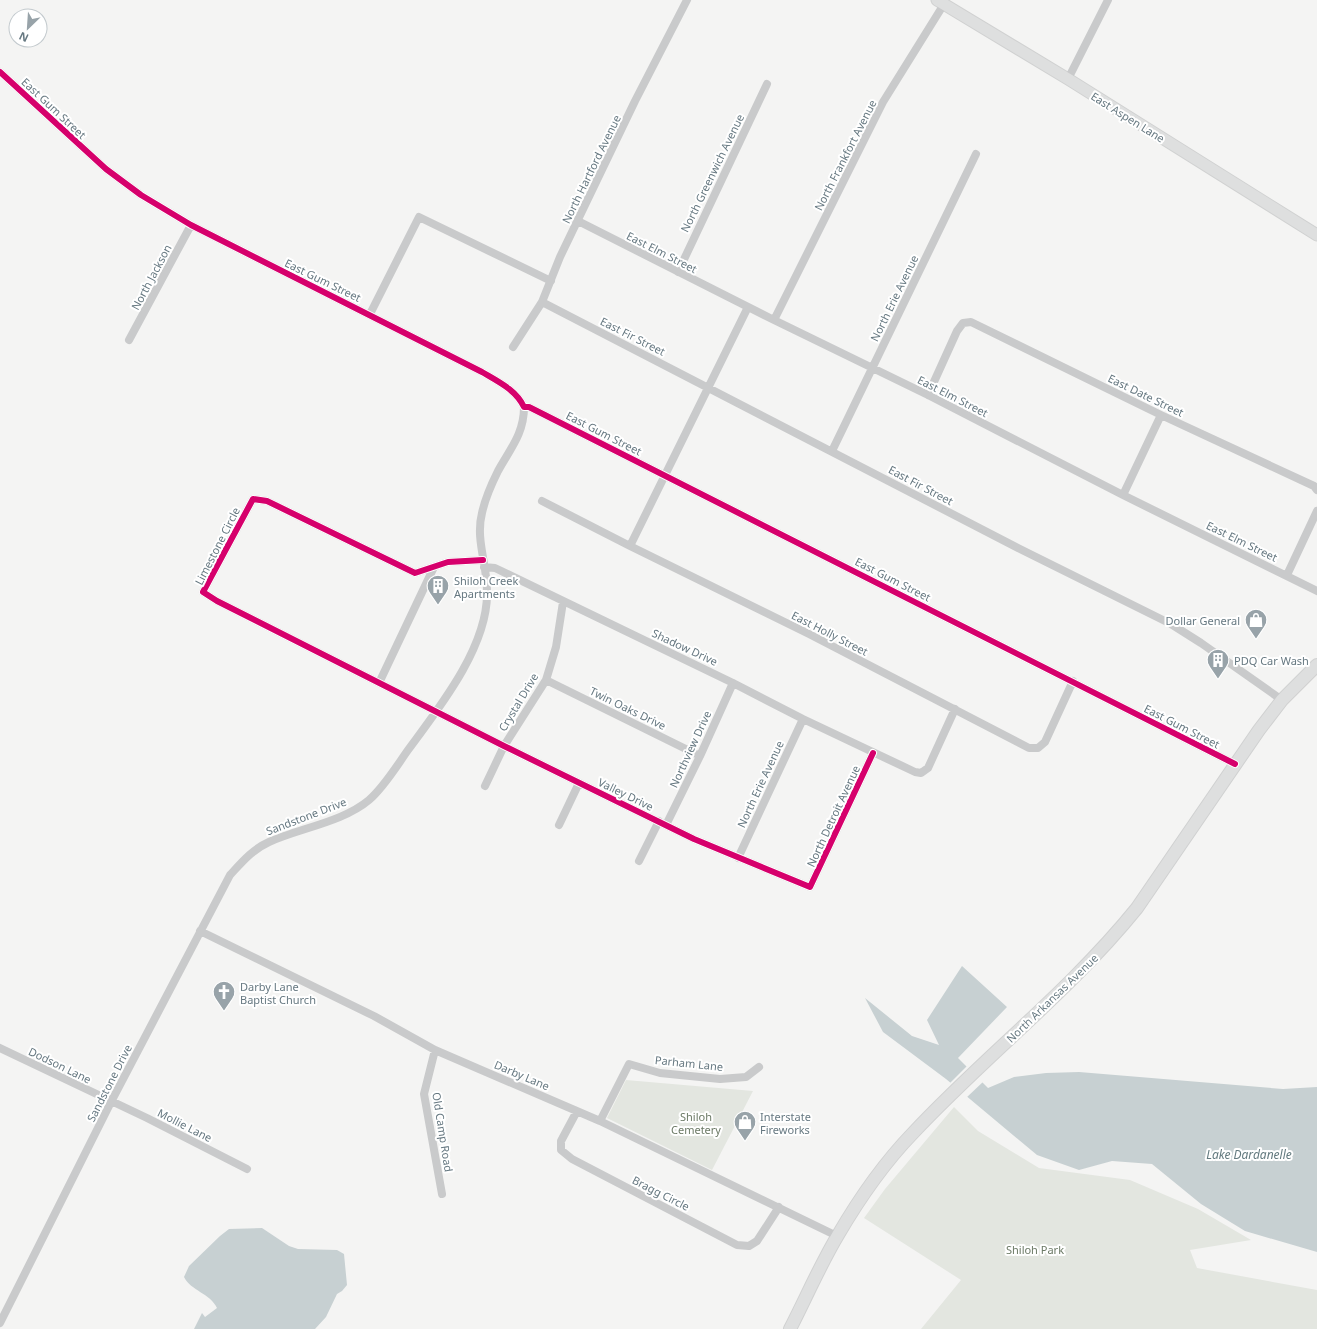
<svg xmlns="http://www.w3.org/2000/svg" width="1317" height="1329" font-family="'Noto Sans',sans-serif">
  <rect width="100%" height="100%" fill="#f4f4f3"/>
  <path fill="#e3e6e0" d="M626 1080 753 1091 712 1170 607 1118Z
    M954 1107 978 1131 1039 1168 1130 1180 1198 1209 1251 1240 1190 1250 1197 1268 1317 1290V1329H921L961 1280 864 1218 885 1189Z"/>
  <path fill="#c7d0d2" d="M962 966 1007 1007 958 1058 988 1088 1014 1077 1046 1073 1079 1072 1283 1089 1317 1087V1252L1245 1231 1201 1204 1152 1164 1112 1161 1079 1170 1037 1155 946 1079 883 1032 865 998 912 1036 939 1045 927 1020Z
    M262 1228 289 1246 298 1249 337 1250 344 1254 347 1285 342 1291 337 1294 326 1317 315 1329H194L202 1313 205 1317 217 1308C210 1293 191 1291 184 1277L189 1266 220 1236 229 1229Z"/>
  <path fill="#f4f4f3" d="M968 1065 984 1081 966 1098 949 1084Z"/>
  <g fill="none" stroke-linecap="round" stroke-linejoin="round">
    <g stroke="#d0d1d1" stroke-width="13">
      <path id="secondary" d="M937 0 1068 79 1317 235"/>
    </g>
    <g stroke="#d0d1d1" stroke-width="14">
      <path id="primary" d="M790 1329C806 1298 820 1265 838 1235 859 1199 884 1163 913 1133 985 1056 1070 991 1137 908L1259 730 1282 700 1317 665"/>
    </g>
    <path stroke="#c9cacb" stroke-width="8" d="M0 72 106 169 141 195 191 225 482 372C499 382 516 390 524 407H529L535 410 1235 764
      M1068 79 1108 0
      M578 221 774 320 928 395 1123 495 1317 591
      M678 272 767 84
      M542 302 1020 549 1171 624 1201 643 1282 700
      M370 314 419 217 551 281
      M774 320 883 102 944 4
      M129 340 191 225
      M513 347 542 302 560 257 635 101 687 0
      M928 395 957 331 963 323 971 322 1161 415 1314 486 1317 490
      M832 451 976 154
      M1123 495 1161 415
      M542 501 630 546 809 634 1029 748H1038L1045 742 1073 681
      M630 546 748 307
      M483 560 448 562 415 573 267 501 253 499 203 592 217 601 504 746 694 839 810 887 873 753
      M484 567 495 568 733 683 803 719 915 772 921 773 928 768 955 709
      M1287 575 1317 511
      M546 680 700 756
      M379 683 434 567
      M485 786 504 746 546 680 556 647 563 602
      M559 825 579 783
      M666 825 700 756 733 683
      M738 858 803 719
      M639 861 659 821
      M200 931 374 1016 435 1050 600 1121 837 1236
      M0 1048 147 1118 247 1169
      M435 1050 424 1094 442 1194
      M577 1111 561 1141V1150L572 1159 737 1245 749 1246 757 1241 779 1207
      M600 1121 629 1064 660 1073 720 1079 746 1077 759 1067
      M0 1323 111 1102 230 875C242 862 253 849 269 842 300 828 343 822 369 800 384 787 396 767 408 750 439 708 487 648 487 594 488 566 475 540 482 513 485 499 492 483 498 471 510 449 524 434 524 407"/>
    <use href="#secondary" stroke="#dedfdf" stroke-width="11"/>
    <use href="#primary" stroke="#dedfdf" stroke-width="12"/>
    <g stroke="#fff" stroke-width="8">
      <path id="cycleway" d="M0 72 106 169 141 195 191 225 482 372C499 382 516 390 524 407H529L535 410 1235 764
        M483 560 448 562 415 573 267 501 253 499 203 592 217 601 504 746 694 839 810 887 873 753"/>
    </g>
    <use href="#cycleway" stroke="#d6006c" stroke-width="6"/>
  </g>
  <defs>
    <g id="building-pin" transform="scale(1.15)"><path d="M0 17L-7.5 6A9.5 9.5 0 1 1 7.5 6Z" fill="#98a3a9" stroke="#fff"/><path d="M-4-6H4V6H1V3H-1V6H-4ZM-2.5-4.3h1.7v1.8h-1.7ZM.8-4.3h1.7v1.8H.8ZM-2.5-1h1.7V.8h-1.7ZM.8-1h1.7V.8H.8Z" fill="#fff"/></g>
    <g id="shop-pin" transform="scale(1.15)"><path d="M0 17L-7.5 6A9.5 9.5 0 1 1 7.5 6Z" fill="#98a3a9" stroke="#fff"/><path d="M-5-2.5h2.3a2.7 3.5 0 0 1 5.4 0H5L5.5 6h-11ZM-1.5-2.5h3a1.5 2.3 0 0 0-3 0Z" fill="#fff"/></g>
    <g id="church-pin" transform="scale(1.15)"><path d="M0 17L-7.5 6A9.5 9.5 0 1 1 7.5 6Z" fill="#98a3a9" stroke="#fff"/><path d="M-1.2-6h2.4v3.5h3.3v2.4h-3.3V6h-2.4V-.1h-3.3v-2.4h3.3Z" fill="#fff"/></g>
  </defs>
  <g fill-rule="evenodd">
    <use href="#building-pin" x="438" y="586"/>
    <use href="#shop-pin" x="1256" y="620"/>
    <use href="#building-pin" x="1218" y="660"/>
    <use href="#church-pin" x="224" y="992"/>
    <use href="#shop-pin" x="745" y="1122"/>
  </g>
  <g text-anchor="middle" dominant-baseline="central" stroke-width="4" stroke-linejoin="round" paint-order="stroke">
    <g font-size="11" fill="#667881" stroke="#fff">
      <text transform="translate(54 108) rotate(43)">East Gum Street</text>
      <text transform="translate(1128 117) rotate(32)">East Aspen Lane</text>
      <text transform="translate(845 155) rotate(-63)">North Frankfort Avenue</text>
      <text transform="translate(591 169) rotate(-64)">North Hartford Avenue</text>
      <text transform="translate(712 173) rotate(-64)">North Greenwich Avenue</text>
      <text transform="translate(662 252) rotate(27)">East Elm Street</text>
      <text transform="translate(151 277) rotate(-62)">North Jackson</text>
      <text transform="translate(323 280) rotate(26)">East Gum Street</text>
      <text transform="translate(894 298) rotate(-64)">North Erie Avenue</text>
      <text transform="translate(633 336) rotate(27)">East Fir Street</text>
      <text transform="translate(1146 395) rotate(26)">East Date Street</text>
      <text transform="translate(953 396) rotate(27)">East Elm Street</text>
      <text transform="translate(604 433) rotate(27)">East Gum Street</text>
      <text transform="translate(921 485) rotate(28)">East Fir Street</text>
      <text transform="translate(1242 541) rotate(26)">East Elm Street</text>
      <text transform="translate(217 546) rotate(-63)">Limestone Circle</text>
      <text transform="translate(893 579) rotate(27)">East Gum Street</text>
      <text transform="translate(830 633) rotate(27)">East Holly Street</text>
      <text transform="translate(685 647) rotate(25)">Shadow Drive</text>
      <text transform="translate(518 702) rotate(-59)">Crystal Drive</text>
      <text transform="translate(628 708) rotate(26)">Twin Oaks Drive</text>
      <text transform="translate(1182 726) rotate(27)">East Gum Street</text>
      <text transform="translate(690 749) rotate(-65)">Northview Drive</text>
      <text transform="translate(760 784) rotate(-65)">North Erie Avenue</text>
      <text transform="translate(626 794) rotate(26)">Valley Drive</text>
      <text transform="translate(306 816) rotate(-21)">Sandstone Drive</text>
      <text transform="translate(833 816) rotate(-65)">North Detroit Avenue</text>
      <text transform="translate(1052 998) rotate(-44)">North Arkansas Avenue</text>
      <text transform="translate(689 1063) rotate(6)">Parham Lane</text>
      <text transform="translate(60 1065) rotate(26)">Dodson Lane</text>
      <text transform="translate(522 1075) rotate(23)">Darby Lane</text>
      <text transform="translate(109 1083) rotate(-63)">Sandstone Drive</text>
      <text transform="translate(185 1125) rotate(27)">Mollie Lane</text>
      <text transform="translate(443 1132) rotate(81)">Old Camp Road</text>
      <text transform="translate(661 1193) rotate(27)">Bragg Circle</text>
    </g>
    <g font-size="11" fill="#667881" stroke="#fff" text-anchor="start">
      <text x="454" y="580">Shiloh Creek<tspan x="454" dy="13">Apartments</tspan></text>
      <text x="1240" y="620" text-anchor="end">Dollar General</text>
      <text x="1234" y="660">PDQ Car Wash</text>
      <text x="240" y="986">Darby Lane<tspan x="240" dy="13">Baptist Church</tspan></text>
      <text x="760" y="1116">Interstate<tspan x="760" dy="13">Fireworks</tspan></text>
    </g>
    <g font-size="11" fill="#6b7965" stroke="#fff">
      <text x="696" y="1116">Shiloh<tspan x="696" dy="13">Cemetery</tspan></text>
      <text x="1035" y="1249">Shiloh Park</text>
    </g>
    <g font-size="12" font-style="italic" fill="#62797e" stroke="#fff">
      <text x="1249" y="1154">Lake Dardanelle</text>
    </g>
  </g>
  <g transform="translate(28 28) rotate(205)"><circle r="19" fill="#ffffff" stroke="#c2c9cd"/>
  <path d="M0-3L7 15L0 10L-7 15Z" fill="#98a3a9"/>
  <text y="-6" font-size="11" font-weight="bold" text-anchor="middle" fill="#667881">N</text>
  </g>
</svg>
